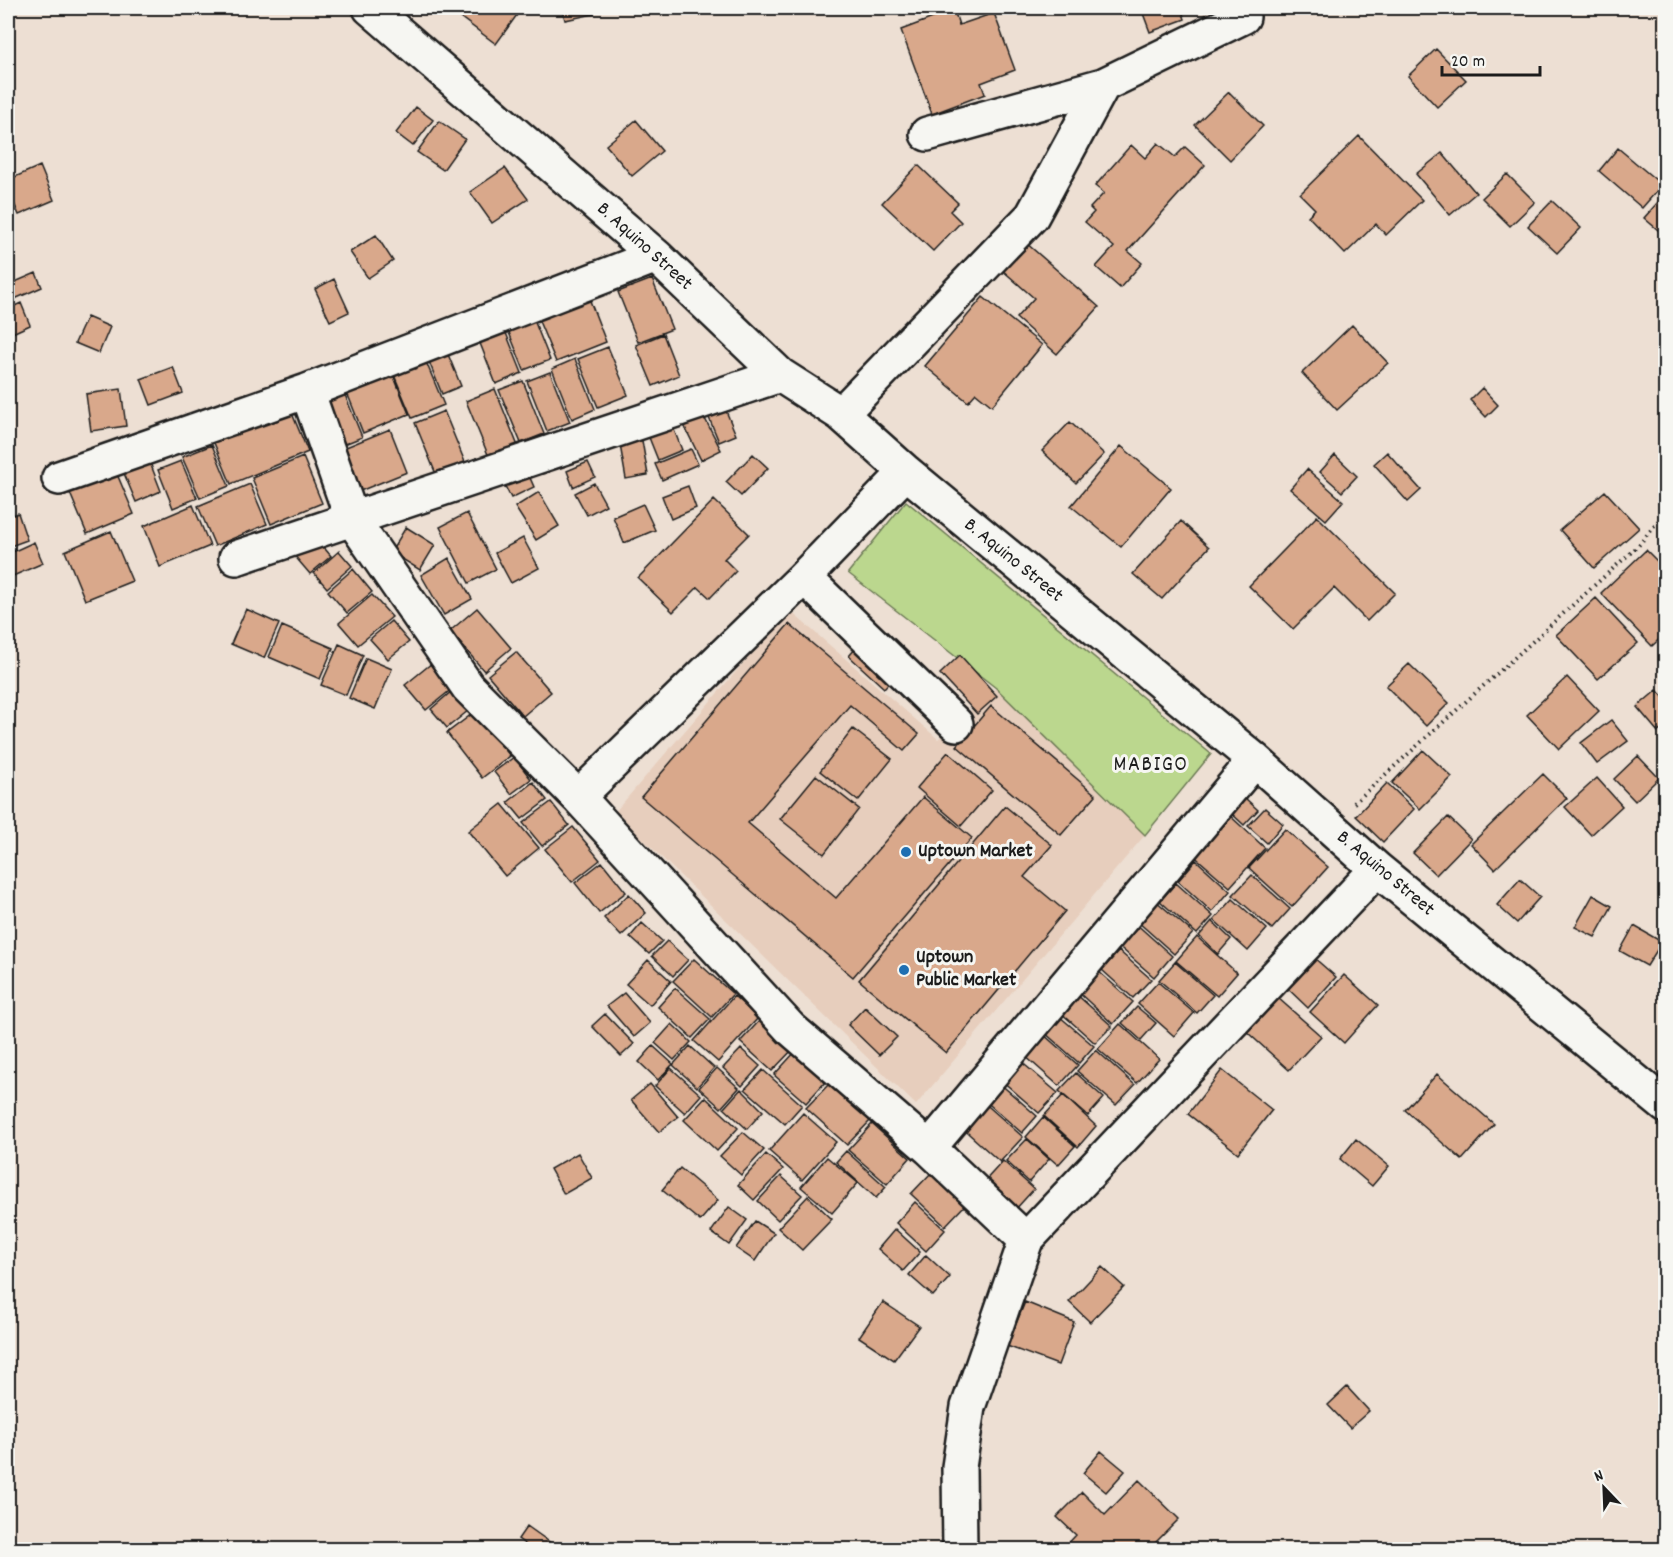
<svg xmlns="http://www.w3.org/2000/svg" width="1673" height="1557" font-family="Dekko,sans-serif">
  <rect width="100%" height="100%" fill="#eddfd3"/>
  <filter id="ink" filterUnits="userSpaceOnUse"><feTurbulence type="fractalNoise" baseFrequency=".0167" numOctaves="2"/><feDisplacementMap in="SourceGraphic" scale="12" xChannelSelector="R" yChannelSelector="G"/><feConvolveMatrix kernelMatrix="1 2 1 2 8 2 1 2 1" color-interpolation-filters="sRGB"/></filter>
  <g filter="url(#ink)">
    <path fill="#e7cebd" d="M789 610 938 739 996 688 1145 835 916 1105 615 812Z"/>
    <path fill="#bbd78e" stroke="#6c7a55" stroke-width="1.5" d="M906 501 1211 754 1145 835 996 688 848 573Z"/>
    <path fill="#d9a88b" stroke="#1c1c1c" stroke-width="1.5" d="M461 8H522L496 44 456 14Z
      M562 8H593L594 14 565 20Z
      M1141 8H1191L1182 11 1185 19 1150 32Z
      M954 10 959 25 994 13 1015 70 981 83 985 94 932 114 901 30Z
      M1436 49 1466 80 1437 107 1408 76Z
      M1229 92 1263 126 1230 160 1195 125Z
      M416 107 433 120 413 146 396 133Z
      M636 120 662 151 632 176 606 145Z
      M439 121 465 139 443 170 417 152Z
      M1359 136 1422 200 1386 235 1376 224 1345 254 1308 216 1315 209 1300 194Z
      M1158 143 1175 157 1185 147 1205 165 1128 251 1142 263 1120 288 1096 267 1114 247 1085 222 1094 212 1090 208 1104 193 1095 186 1131 145 1145 158Z
      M1618 148 1662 185 1642 208 1599 171Z
      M1442 153 1476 193 1450 215 1416 174Z
      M918 165 958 203 950 211 961 222 933 251 882 203Z
      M40 166 54 200 19 215 8 189V180Z
      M505 168 528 199 492 223 470 192Z
      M1507 174 1535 202 1510 226 1482 198Z
      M1666 193V234L1664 235 1644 218Z
      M1552 201 1581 228 1557 253 1528 226Z
      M376 235 393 261 368 278 350 252Z
      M1025 242 1099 307 1057 354 1016 318 1034 298 1001 269Z
      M36 273 42 287 10 301 8 295V285Z
      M334 279 349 312 330 321 315 289Z
      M652 279 672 329 638 342 618 292Z
      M587 293 606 342 556 362 536 314Z
      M983 297 1042 345 992 406 976 393 968 402 925 366Z
      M21 303 30 325 8 335V309Z
      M532 315 550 360 524 370 506 325Z
      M87 317 110 327 99 353 75 343Z
      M502 323 522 373 496 384 476 333Z
      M1352 325 1388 363 1337 410 1302 373Z
      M663 334 679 375 653 386 636 345Z
      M445 347 461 386 442 394 426 354Z
      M608 347 628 395 598 407 578 359Z
      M424 357 444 405 412 418 392 370Z
      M575 359 595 409 572 419 552 369Z
      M173 367 183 393 151 405 141 379Z
      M390 367 409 414 363 433 344 385Z
      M550 372 570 422 547 431 527 381Z
      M523 381 544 434 521 443 499 390Z
      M341 385 362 437 332 449 311 397Z
      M1482 388 1498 405 1486 417 1470 400Z
      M121 389 126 426 91 431 86 394Z
      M495 389 520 451 491 462 466 401Z
      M289 406 308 452 231 484 212 438Z
      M724 406 736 435 719 442 707 413Z
      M699 407 721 450 701 460 680 417Z
      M444 411 467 467 438 479 415 423Z
      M1070 422 1104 454 1076 483 1042 451Z
      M672 425 682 450 658 460 648 435Z
      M390 429 407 472 350 495 334 452Z
      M641 435 648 475 626 479 619 439Z
      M212 445 229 486 200 498 182 457Z
      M1121 446 1171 488 1121 547 1071 506Z
      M691 449 698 464 662 480 655 464Z
      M1387 452 1421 490 1408 502 1374 464Z
      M753 454 768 468 741 496 726 482Z
      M1335 455 1357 476 1342 492 1320 472Z
      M303 457 322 503 271 524 252 478Z
      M149 460 161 491 136 502 123 471Z
      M181 461 197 498 173 508 158 470Z
      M588 462 595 477 573 487 567 471Z
      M114 467 134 514 87 534 67 486Z
      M1307 469 1343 501 1326 520 1290 489Z
      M527 471 534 487 511 498 503 482Z
      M594 483 606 505 587 515 575 493Z
      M250 484 267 524 215 546 198 506Z
      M688 486 696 508 671 519 662 496Z
      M1605 491 1639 528 1594 568 1560 530Z
      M539 492 559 526 536 540 515 507Z
      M714 500 749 534 724 559 736 571 710 598 698 587 673 612 638 578Z
      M643 504 655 530 624 543 613 517Z
      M193 505 210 546 160 567 144 526Z
      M18 513 27 540 8 547V517Z
      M467 513 496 569 469 583 440 527Z
      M1317 516 1395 593 1367 621 1334 588 1293 629 1249 586Z
      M1181 521 1209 547 1162 599 1133 574Z
      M406 527 435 545 420 570 391 552Z
      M111 531 132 581 85 600 65 551Z
      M314 536 331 556 310 574 293 554Z
      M523 538 539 568 511 583 495 553Z
      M34 542 43 563 13 576 8 562V554Z
      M1646 550 1666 570V633L1652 646 1601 593Z
      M339 551 352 566 327 588 314 573Z
      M449 558 472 599 444 615 421 575Z
      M353 569 372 592 347 613 328 591Z
      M372 595 392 617 358 645 339 623Z
      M1596 598 1638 643 1598 679 1556 635Z
      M477 608 511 648 484 671 450 631Z
      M246 609 279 624 264 658 231 644Z
      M391 621 409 642 388 659 370 639Z
      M789 624 919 734 904 751 850 705 748 823 836 898 923 797 972 838 853 977 641 797Z
      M282 626 333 648 320 679 269 657Z
      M863 640 899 672 884 688 849 656Z
      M339 644 363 655 346 695 321 685Z
      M516 652 551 692 523 716 488 675Z
      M960 655 997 696 977 714 940 674Z
      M366 658 392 669 375 709 349 698Z
      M432 663 453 688 426 710 405 685Z
      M1409 664 1449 703 1426 726 1386 686Z
      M1567 677 1599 711 1559 749 1527 715Z
      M1657 690 1666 700V726L1658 732 1637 707Z
      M452 691 469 710 447 728 431 709Z
      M991 706 1096 795 1061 835 957 746Z
      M476 711 510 756 482 778 447 733Z
      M1611 720 1628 741 1597 764 1581 743Z
      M853 729 892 759 858 801 820 771Z
      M1423 750 1452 777 1420 809 1392 783Z
      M948 752 992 790 961 826 917 788Z
      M1638 756 1659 778 1635 801 1614 779Z
      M514 757 531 779 511 794 494 772Z
      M1543 774 1567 798 1495 869 1471 844Z
      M816 775 859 809 824 854 780 819Z
      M1597 778 1622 806 1591 835 1565 807Z
      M533 782 547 800 522 819 508 802Z
      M1387 783 1414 809 1383 842 1356 816Z
      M1245 798 1258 810 1244 825 1231 813Z
      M551 802 569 825 542 846 523 823Z
      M502 804 539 848 505 876 468 831Z
      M1005 806 1052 845 1024 877 1065 911 946 1053 859 980Z
      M1265 808 1283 824 1267 843 1248 826Z
      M1228 814 1265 848 1230 887 1192 854Z
      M1448 817 1471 839 1436 875 1413 853Z
      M573 827 600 860 572 882 545 849Z
      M1285 829 1328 867 1292 907 1249 868Z
      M1196 860 1230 891 1212 912 1178 881Z
      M602 862 626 892 599 913 575 883Z
      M1252 875 1290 909 1272 929 1233 895Z
      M1520 879 1540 897 1517 923 1497 905Z
      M1176 883 1213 916 1197 934 1160 901Z
      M629 894 646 913 621 936 604 918Z
      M1593 895 1612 906 1595 937 1575 927Z
      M1233 899 1267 929 1248 951 1214 920Z
      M1155 900 1193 933 1174 954 1137 921Z
      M1212 921 1231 939 1218 954 1199 936Z
      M1134 922 1172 956 1154 977 1115 943Z
      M642 923 662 941 649 954 630 937Z
      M1634 926 1662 942 1647 966 1620 951Z
      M1197 937 1237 973 1217 996 1176 961Z
      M667 941 688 960 673 976 652 956Z
      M1119 951 1151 979 1133 998 1102 970Z
      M1312 956 1336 977 1308 1008 1284 985Z
      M694 959 733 994 712 1017 673 981Z
      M648 960 671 981 650 1005 626 984Z
      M1175 962 1213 995 1197 1013 1159 980Z
      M1097 970 1133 1002 1113 1024 1078 992Z
      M1344 975 1378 1005 1344 1043 1310 1012Z
      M1158 982 1194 1013 1174 1036 1138 1004Z
      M675 988 710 1019 692 1038 658 1007Z
      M624 993 650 1023 634 1037 607 1006Z
      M1076 994 1112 1026 1095 1043 1060 1012Z
      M734 996 758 1018 718 1062 694 1041Z
      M1278 998 1321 1036 1289 1070 1247 1032Z
      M865 1007 897 1037 879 1055 848 1025Z
      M1137 1007 1156 1023 1141 1040 1122 1023Z
      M605 1014 634 1044 621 1056 592 1026Z
      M1059 1016 1094 1046 1079 1063 1044 1032Z
      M761 1019 794 1048 772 1071 740 1042Z
      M672 1024 691 1042 674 1060 655 1043Z
      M1120 1024 1159 1059 1137 1083 1098 1049Z
      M1043 1034 1078 1065 1059 1086 1024 1055Z
      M653 1046 673 1064 658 1080 639 1062Z
      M690 1046 714 1068 697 1087 673 1065Z
      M741 1049 760 1066 742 1086 723 1068Z
      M1096 1050 1135 1085 1116 1105 1077 1071Z
      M796 1051 828 1079 806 1103 774 1075Z
      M1019 1060 1058 1093 1039 1113 1001 1080Z
      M671 1068 701 1095 685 1113 655 1086Z
      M717 1068 739 1088 721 1108 699 1088Z
      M763 1070 802 1105 785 1124 745 1089Z
      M1222 1070 1272 1110 1238 1153 1188 1114Z
      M1076 1073 1104 1098 1088 1116 1059 1091Z
      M1437 1074 1494 1124 1462 1160 1405 1110Z
      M998 1082 1037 1116 1022 1133 983 1099Z
      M650 1084 678 1117 659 1132 631 1100Z
      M829 1084 870 1121 847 1145 806 1108Z
      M741 1089 763 1111 747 1129 724 1108Z
      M1063 1095 1096 1126 1078 1147 1044 1116Z
      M705 1097 738 1128 717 1151 684 1120Z
      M981 1100 1023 1137 1000 1162 959 1125Z
      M803 1113 836 1142 802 1180 769 1151Z
      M1043 1117 1075 1146 1058 1165 1026 1137Z
      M872 1124 910 1158 887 1184 848 1150Z
      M743 1132 764 1150 741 1175 720 1156Z
      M1027 1139 1049 1159 1029 1182 1006 1161Z
      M1356 1139 1389 1166 1372 1186 1340 1159Z
      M846 1151 886 1187 876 1198 836 1162Z
      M578 1153 592 1178 564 1194 550 1169Z
      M766 1154 783 1169 754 1200 738 1185Z
      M827 1157 858 1183 832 1213 801 1187Z
      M1003 1161 1034 1189 1014 1211 983 1183Z
      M680 1168 718 1200 700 1221 662 1190Z
      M932 1172 966 1204 945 1226 911 1194Z
      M781 1176 802 1195 778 1220 758 1201Z
      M808 1196 832 1219 802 1250 778 1228Z
      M915 1202 945 1230 926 1251 896 1223Z
      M729 1207 747 1220 729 1245 711 1232Z
      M755 1221 774 1233 755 1261 736 1248Z
      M895 1229 920 1252 903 1271 878 1249Z
      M926 1255 950 1277 933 1296 909 1275Z
      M1102 1267 1124 1287 1090 1322 1069 1302Z
      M883 1302 919 1326 894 1360 859 1337Z
      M1025 1302 1074 1322 1058 1365 1007 1346Z
      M1347 1387 1369 1411 1350 1428 1328 1405Z
      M1101 1451 1125 1471 1106 1492 1083 1473Z
      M1139 1480 1179 1519 1148 1550H1062L1076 1535 1057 1517 1082 1492 1105 1515Z
      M527 1526 555 1546 553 1550H533L518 1539Z"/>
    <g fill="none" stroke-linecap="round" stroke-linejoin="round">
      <g stroke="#1c1c1c" stroke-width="38">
        <path id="minor" d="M370 8 656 256 780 375 841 414 906 472 1255 760 1377 869 1666 1106
          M927 134 1103 85 1243 17
          M307 391 352 519 468 687 578 797 790 1028 929 1148 1026 1240
          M841 414 1032 216 1103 85
          M59 478 307 391 656 256
          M236 558 780 375
          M804 577 956 724
          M578 797 804 577 906 472
          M929 1148 1255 760
          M960 1550 959 1467 968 1407 1026 1240 1377 869"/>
      </g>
      <path stroke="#1c1c1c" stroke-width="4" stroke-dasharray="1.5 4.5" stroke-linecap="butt" d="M1354 803 1638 546 1666 511"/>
      <use href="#minor" stroke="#f6f6f2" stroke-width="33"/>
    </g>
  </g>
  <g fill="#1f6fb2" stroke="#f6f6f2" stroke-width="2">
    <circle cx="906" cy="852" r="6"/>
    <circle cx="904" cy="970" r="6"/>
  </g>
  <g text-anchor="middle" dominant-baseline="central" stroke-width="6" stroke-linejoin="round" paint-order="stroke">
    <g font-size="20" fill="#1c1c1c" stroke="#f6f6f2">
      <text transform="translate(644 247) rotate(42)">B. Aquino Street</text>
      <text transform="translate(1013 561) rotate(39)">B. Aquino Street</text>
      <text transform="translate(1385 874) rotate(40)">B. Aquino Street</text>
    </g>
    <g font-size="20" font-weight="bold" fill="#1c1c1c" stroke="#f6f6f2" text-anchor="start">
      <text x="918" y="852">Uptown Market</text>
      <text x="916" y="958">Uptown<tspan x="916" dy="23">Public Market</tspan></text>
    </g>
    <g font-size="22" letter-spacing="1.5" fill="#1c1c1c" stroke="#f6f6f2">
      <text x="1151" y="765">MABIGO</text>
    </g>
  </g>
  <rect width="1673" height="1557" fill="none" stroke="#f6f6f2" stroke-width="30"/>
  <rect x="15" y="15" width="1643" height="1527" fill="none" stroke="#1c1c1c" stroke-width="2" filter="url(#ink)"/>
  <g transform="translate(1604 1488) rotate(337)" stroke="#f6f6f2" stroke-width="4.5" paint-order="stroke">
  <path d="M0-4.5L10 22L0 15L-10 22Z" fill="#1c1c1c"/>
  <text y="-9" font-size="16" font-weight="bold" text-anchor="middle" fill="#1c1c1c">N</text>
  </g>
  <path d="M1442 66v9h98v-9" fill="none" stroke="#1c1c1c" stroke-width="3"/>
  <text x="1451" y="66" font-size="18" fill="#1c1c1c" stroke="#f6f6f2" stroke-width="4.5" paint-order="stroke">20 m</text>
</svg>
